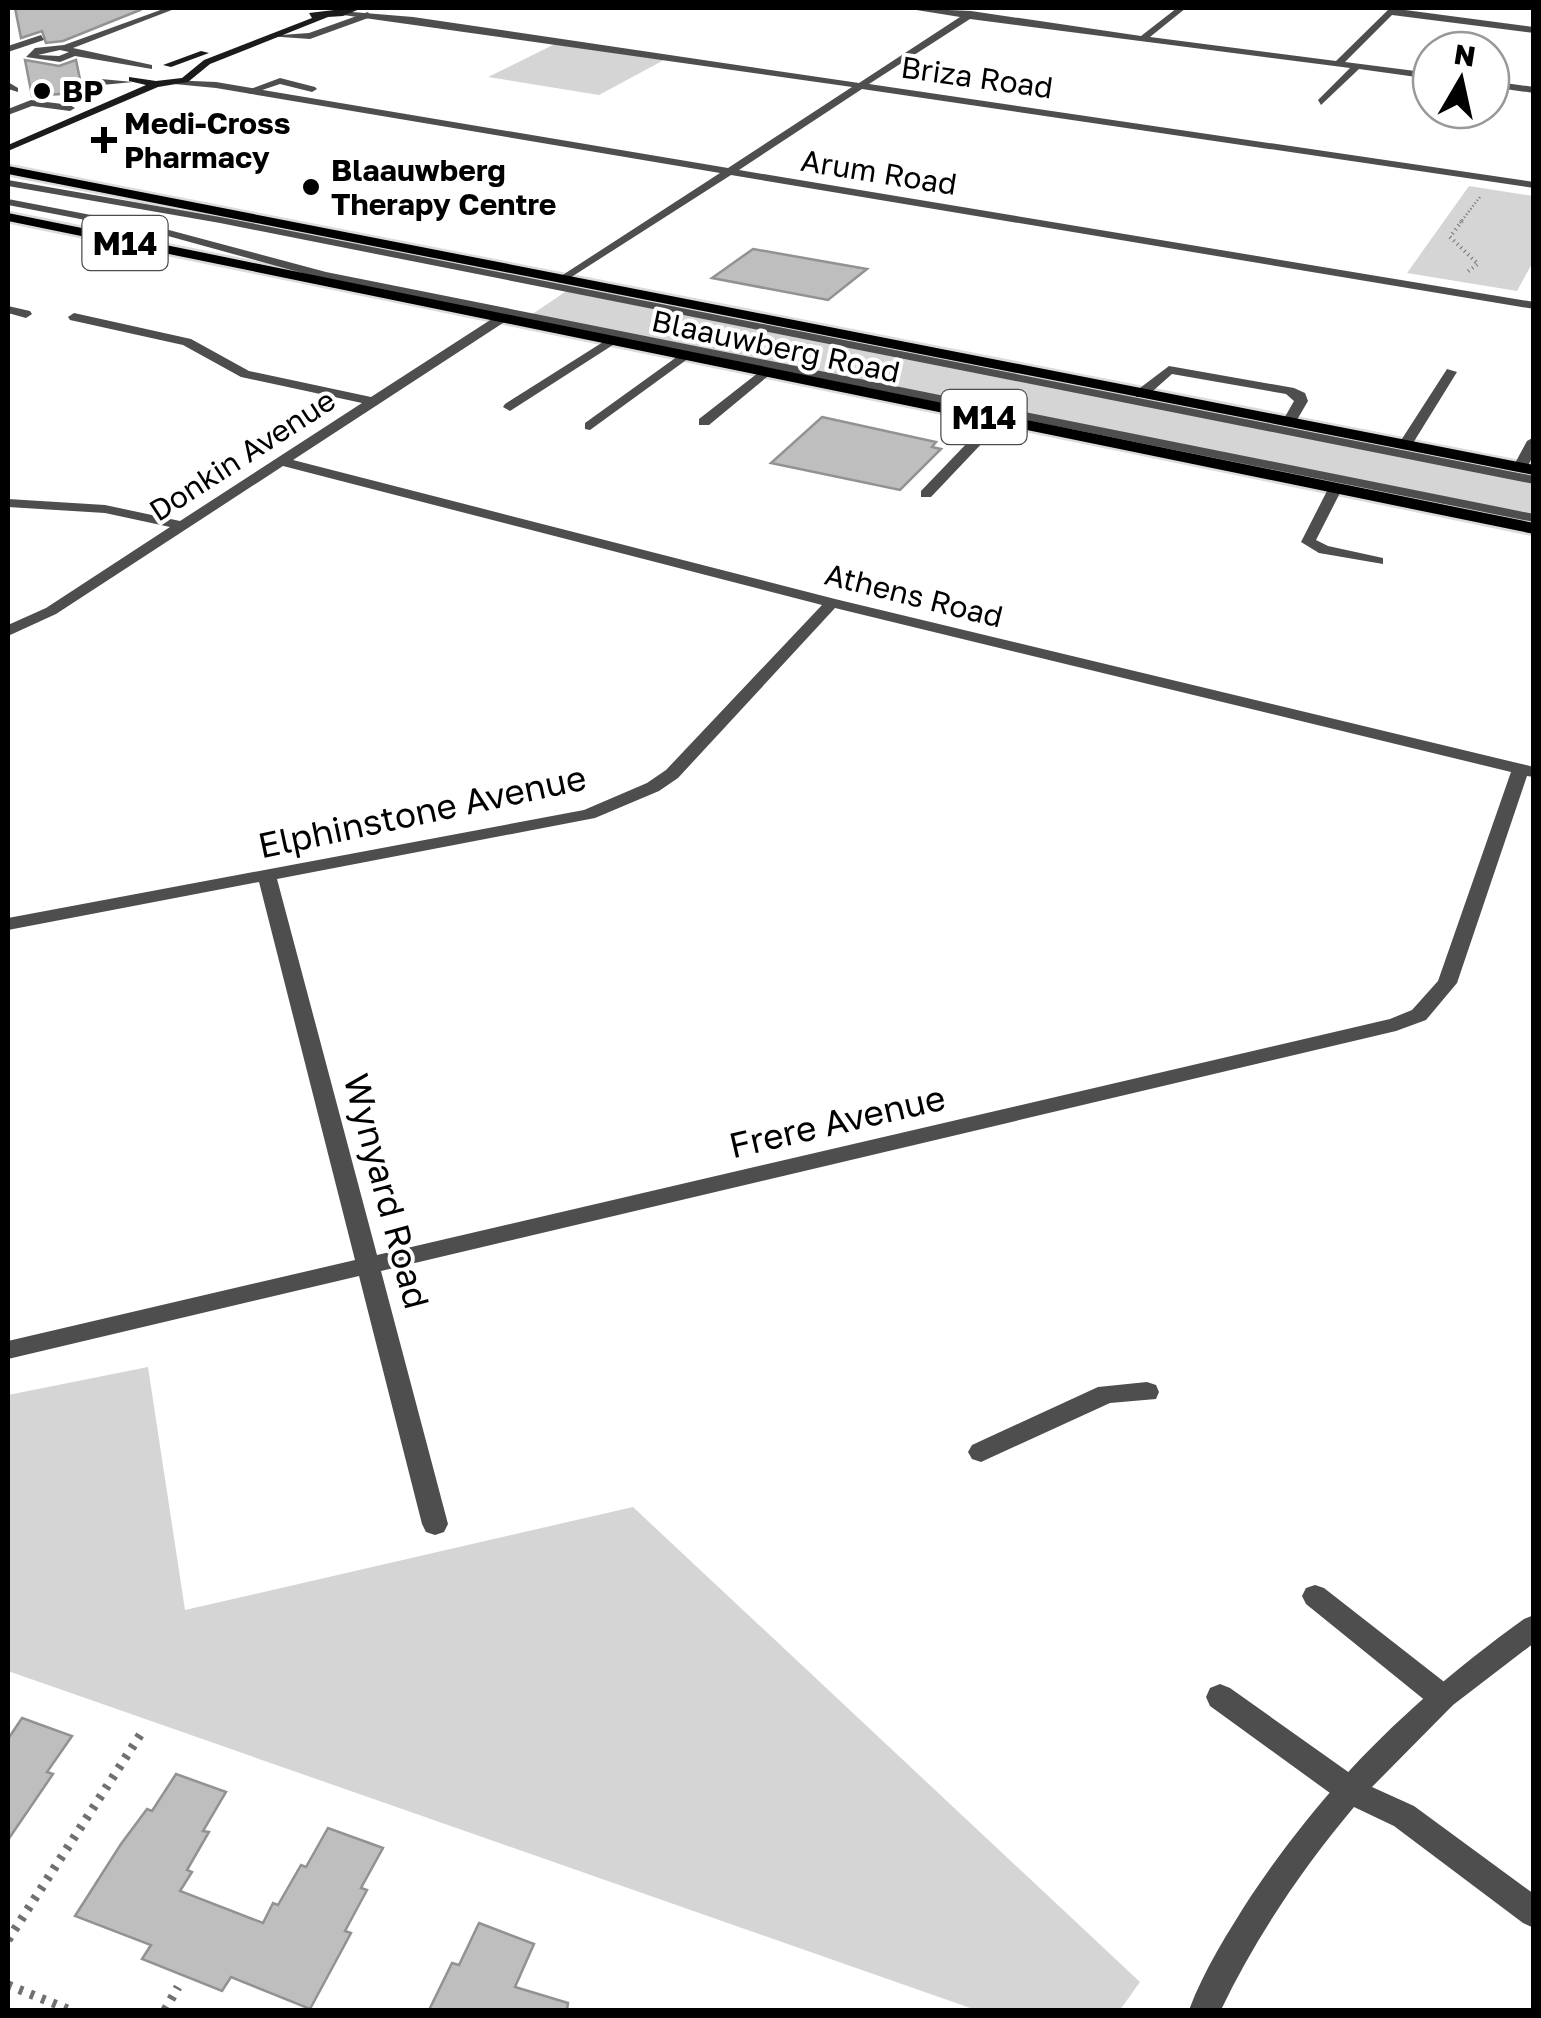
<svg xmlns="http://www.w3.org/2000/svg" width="1541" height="2018" font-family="'Golos Text',sans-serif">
  <rect width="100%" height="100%" fill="#fff"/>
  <path fill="#d5d5d5" d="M557 43 664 60 599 95 488 77Z
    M1469 186 1533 196V262L1517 291 1407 273Z
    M568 290 1533 483V518L531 315Z
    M148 1367 185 1610 633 1507 1140 1982 1120 2010H976L8 1671V1395Z"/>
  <path fill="#bebebe" stroke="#929292" stroke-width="2.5" d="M15 8H139L140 10 63 41 46 43 42 31 21 38Z
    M25 60 59 66 76 60 81 84 74 88 75 93 32 96Z
    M753 249 867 269 828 300 712 278Z
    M822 417 936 442 932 447 941 449 900 490 771 463Z
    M22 1718 72 1736 47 1772 53 1774 8 1840V1739Z
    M176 1774 226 1792 203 1831 209 1832 187 1870 192 1872 180 1891 263 1923 273 1903 278 1905 301 1865 306 1867 328 1828 383 1848 361 1888 367 1890 345 1931 351 1933 310 2009 231 1977 222 1991 142 1959 151 1945 75 1916 121 1844 147 1809 152 1811Z
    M479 1923 534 1944 515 1987 568 2003 567 2010H429L452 1963 459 1965Z"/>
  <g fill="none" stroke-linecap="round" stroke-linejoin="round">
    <g stroke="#dbdbdb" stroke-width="5">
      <path id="primary" d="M8 166 1534 465V475L8 174Z
        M8 213 1534 523V534L8 221Z"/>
    </g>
    <path stroke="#707070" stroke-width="2.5" stroke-dasharray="1 2.5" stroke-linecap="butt" d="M1460 223 1480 197"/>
    <path stroke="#707070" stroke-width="4" stroke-dasharray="1 4" stroke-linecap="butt" d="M1462 221 1450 237 1478 264 1467 272"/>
    <path stroke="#707070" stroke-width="9" stroke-dasharray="4 8" stroke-linecap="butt" d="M8 1940 142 1732
      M8 1985 70 2010
      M165 2010 178 1987"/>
    <path fill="#4e4e4e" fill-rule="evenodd" d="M166 8H177L73 48 152 65V69L75 56 60 62 26 57 35 48 64 45ZM60 50 69 52 59 56 38 55Z
      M368 12 371 17 310 39 267 36 309 33Z
      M41 35 44 40 8 52V46Z
      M280 78 315 87 317 89 312 92 280 84 250 94 245 91Z
      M101 79 133 82 102 85 82 93 77 90Z
      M8 82 18 88V92L8 89Z
      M31 100 70 105 75 108 70 111 32 106 8 115V109Z
      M8 180 220 217 1534 476V484L220 223 8 186Z
      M8 199 169 230 326 272 1534 514V522L687 352 691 355 689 358 590 430 585 429V423L685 351 616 338V343L510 411 503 407 505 404 611 337 313 276 168 236 8 205Z
      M1169 366 1294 388 1305 393 1308 401 1294 425 1289 426 1282 422 1294 401 1286 394 1172 374 1146 397H1136V391Z
      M763 369 773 372 709 425H699V419Z
      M993 416 1005 419 931 497H921V491Z
      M1335 485 1342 489 1316 540 1328 546 1383 558V564L1319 553 1301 542 1328 489Z
      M1147 1382 1156 1385 1159 1392 1156 1399 1110 1403 981 1462 972 1459 968 1452 972 1445 1098 1387Z
      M1315 1585 1324 1588 1452 1688 1456 1697 1452 1706 1442 1710 1432 1706 1306 1604 1302 1596 1306 1588Z
      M1220 1684 1230 1688 1361 1781 1365 1791 1361 1801 1351 1804 1341 1801 1210 1706 1206 1697 1210 1688Z"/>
    <path fill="#4e4e4e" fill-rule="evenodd" d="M904 8 971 11 1141 36 1177 8H1186L1150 37 1336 61 1390 8 1534 27V33L1392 15 1345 62 1431 73V79L1359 69 1321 105 1318 100 1350 68 970 19 869 84 1534 182V188L862 89 739 170 1534 302V309L731 175 562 283 558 282V278L720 173 216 88 164 83 169 80 216 82 728 168 852 87 336 14 340 11 413 17 859 83 960 17Z
      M1491 81 1534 87V93L1491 87Z
      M1452 110H1462L1453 121H1447Z
      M8 306 30 311 32 314 26 318 8 313Z
      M74 313 191 339 249 371 371 397 498 315H506V321L293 460 835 599 1534 767V777L1527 776 1457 983 1426 1020 1396 1031 381 1271 448 1524 444 1532 435 1535 426 1532 422 1524 359 1276 8 1359V1341L355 1260 259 882 8 930V918L584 810 647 783 666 770 822 605 283 466 56 614 8 636V625L46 608 170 527 105 513 8 507V499L105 505 180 521 362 403 241 377 183 345 70 320 68 317ZM835 608 1511 772 1438 981 1412 1010 1390 1019 377 1255 277 879 595 818 659 791 678 778Z
      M1447 369 1457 372 1410 448H1400L1398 445Z
      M1534 437V455L1527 467 1515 470 1513 467 1527 441Z
      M1534 1615V1643L1453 1705 1372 1787 1414 1806 1534 1894V1928L1523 1923 1394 1826 1354 1807C1302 1869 1256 1937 1221 2010H1189C1204 1970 1228 1932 1251 1896 1329 1780 1412 1700 1524 1619Z"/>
    <path fill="#1b1b1b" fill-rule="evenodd" d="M351 8H362L343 16 328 17 210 64 188 82 158 87 8 151V145L146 85 129 81V77L156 81 182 78 204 60 312 18 309 13Z
      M201 51 209 53 171 67 163 65Z"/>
    <use href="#primary" fill="#000" fill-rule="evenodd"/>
  </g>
  <g fill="#000" stroke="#fff" stroke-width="4">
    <circle cx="42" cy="91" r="10"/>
    <path d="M99 125h10v10h10v10h-10v10h-10v-10h-10v-10h10z"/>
    <circle cx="311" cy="187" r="10"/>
  </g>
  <g text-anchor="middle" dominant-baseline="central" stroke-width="8" stroke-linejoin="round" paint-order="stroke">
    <g font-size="30" fill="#000" stroke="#fff">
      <text transform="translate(977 77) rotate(8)">Briza Road</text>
      <text transform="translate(879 172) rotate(9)">Arum Road</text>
      <text transform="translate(776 346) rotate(12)">Blaauwberg Road</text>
      <text transform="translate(242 455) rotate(-33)">Donkin Avenue</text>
      <text transform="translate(914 595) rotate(14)">Athens Road</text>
    </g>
    <g font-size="30" font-weight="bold" fill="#000" stroke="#fff" text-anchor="start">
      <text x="62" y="91">BP</text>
      <text x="124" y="123">Medi-Cross<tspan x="124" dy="34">Pharmacy</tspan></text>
      <text x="331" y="170">Blaauwberg<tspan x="331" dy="34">Therapy Centre</tspan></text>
    </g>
    <g fill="#fff" stroke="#4c4c4c" stroke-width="2.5">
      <rect x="82.5" y="216" width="85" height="54" rx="8"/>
      <rect x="941.5" y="390" width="85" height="54" rx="8"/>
    </g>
    <g font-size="32" font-weight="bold" fill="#000">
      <text x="125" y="243">M14</text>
      <text x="984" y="417">M14</text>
    </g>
    <g font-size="35" fill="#000" stroke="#fff">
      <text transform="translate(422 811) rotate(-12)">Elphinstone Avenue</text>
      <text transform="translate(837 1121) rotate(-13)">Frere Avenue</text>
      <text transform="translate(387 1191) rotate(75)">Wynyard Road</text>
    </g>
  </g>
  <rect width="1541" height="2018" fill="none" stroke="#000000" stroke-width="20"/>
  <g transform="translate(1461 80) rotate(9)"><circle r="48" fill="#ffffff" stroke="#999999" stroke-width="2.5"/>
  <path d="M0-8L18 38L0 25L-18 38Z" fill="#000000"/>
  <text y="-15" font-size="28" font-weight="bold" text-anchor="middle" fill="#000000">N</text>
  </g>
</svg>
